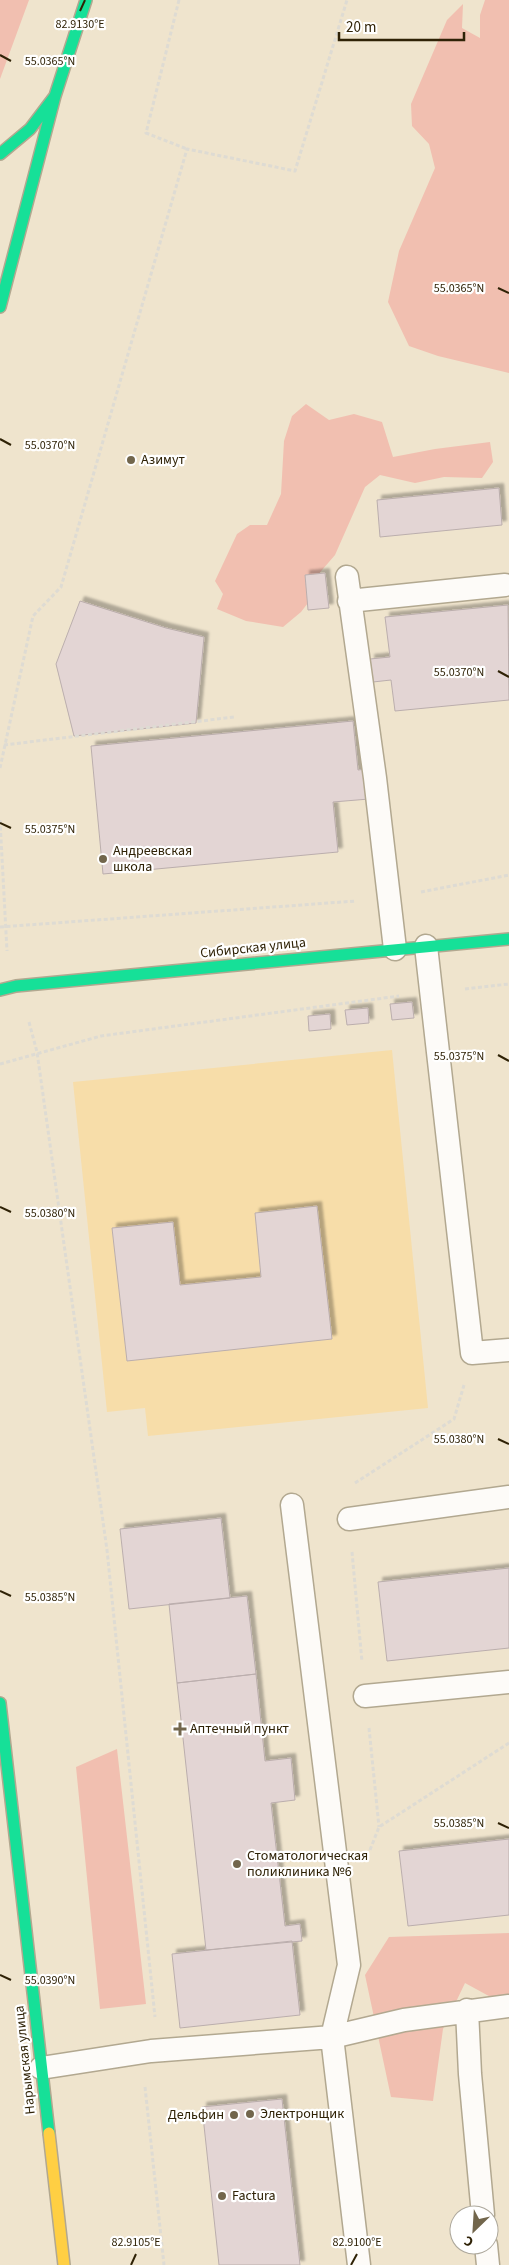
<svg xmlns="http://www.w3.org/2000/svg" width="509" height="2265" font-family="'Source Sans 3',sans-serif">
  <defs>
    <filter id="shadow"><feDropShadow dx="4.5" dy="-4.5" stdDeviation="1" flood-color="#0004"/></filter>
  </defs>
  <rect width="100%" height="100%" fill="#efe4cd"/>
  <path fill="#f7dda9" d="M392 1050 428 1408 148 1436 145 1408 107 1412 73 1082Z"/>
  <path fill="#f1bfb0" d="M0 0H29L0 79Z
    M485 0H509V373L438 356 409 346 388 302 399 251 435 168 429 144 412 126 411 104 447 20 463 4 462 28 480 38V15Z
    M306 404 329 420 354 414 382 422 393 457 435 449 490 442 493 462 482 478 444 477 415 483 380 475 365 487 335 555 316 577 311 599 301 612 283 627 246 621 217 609 223 594 215 581 237 534 250 525H267L281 494 284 441 292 416Z
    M117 1749 146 2004 100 2009 76 1767Z
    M509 1933V2007L465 1983 443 2029 433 2101 391 2097 365 1975 389 1937Z"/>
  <path fill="#e3d5d4" stroke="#bbaead" filter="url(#shadow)" d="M499 488 502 525 380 537 377 500Z
    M325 573 329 608 308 610 305 575Z
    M80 601 166 628 204 637 196 723 74 736 56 664Z
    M508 605 509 700 395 711 391 680 373 682 370 659 390 657 385 617Z
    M353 721 358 770 367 769 369 799 333 802 338 852 103 874 91 746Z
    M412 1002 414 1018 392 1020 390 1004Z
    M368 1008 369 1023 347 1025 345 1010Z
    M330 1014 331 1029 309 1031 308 1016Z
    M317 1206 332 1339 127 1361 112 1228 173 1222 180 1285 261 1277 255 1213Z
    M221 1518 230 1598 129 1609 120 1529Z
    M509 1568V1648L387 1661 378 1582Z
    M247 1596 256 1674 177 1683 169 1604Z
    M256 1674 265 1761 291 1758 295 1800 271 1803 285 1926 300 1924 302 1941 206 1950 177 1683Z
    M509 1839V1915L408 1926 399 1851Z
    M292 1941 300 2015 180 2028 172 1954Z
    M282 2099 300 2265H219L202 2107Z"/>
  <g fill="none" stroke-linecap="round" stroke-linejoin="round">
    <g stroke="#b2a890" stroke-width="25">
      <path id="lane" d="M347 577 375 778 395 949
        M349 601 505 585
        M426 946 472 1353 509 1350
        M292 1505 349 1965 332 2037 359 2265
        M349 1519 509 1497
        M365 1696 509 1682
        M467 2010 470 2074 483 2215
        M41 2068 151 2051 332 2037 404 2020 509 2006
        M486 2245 488 2265"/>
    </g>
    <g stroke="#b2a890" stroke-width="14">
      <path id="fast" d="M0 154 30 129 55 96 86 0
        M0 307 55 96
        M0 990 16 986 509 939
        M0 1703 49 2133"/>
    </g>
    <g stroke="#b2a890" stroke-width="14">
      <path id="slow" d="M49 2133 64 2265"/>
    </g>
    <path stroke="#dedbd3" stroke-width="3" stroke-dasharray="4 2.5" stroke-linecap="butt" d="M179 0 146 133 187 149
      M4 745 234 717
      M0 768 33 616 61 587 187 149 295 171 347 0
      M0 820 7 951
      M421 892 509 875
      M0 927 356 901
      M465 989 509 984
      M29 1022 37 1052 107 1550 155 2017
      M0 1064 101 1036 399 996
      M355 1483 454 1419 464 1385
      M352 1552 362 1662
      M369 1728 379 1827
      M370 1850 379 1827 509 1743
      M145 2087 164 2265"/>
    <use href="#lane" stroke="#fdfbf8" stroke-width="22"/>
    <use href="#fast" stroke="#16e098" stroke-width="11"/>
    <use href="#slow" stroke="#ffcf43" stroke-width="11"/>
  </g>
  <path fill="none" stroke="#2f2206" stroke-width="2" d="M80 11 85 0M0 55 11 61M498 288 509 293M0 439 11 445M498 671 509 677M0 823 11 828M498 1055 509 1061M0 1207 11 1212M498 1439 509 1444M0 1591 11 1596M498 1823 509 1828M0 1975 11 1980M131 2265 136 2254M351 2265 357 2254"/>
  <g fill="#72664c" stroke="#fff" stroke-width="2">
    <circle cx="131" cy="460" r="5"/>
    <circle cx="103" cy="859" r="5"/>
    <path d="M177.5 1721.5h5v5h5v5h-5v5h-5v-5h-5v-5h5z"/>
    <circle cx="237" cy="1864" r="5"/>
    <circle cx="250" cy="2114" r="5"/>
    <circle cx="234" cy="2115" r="5"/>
    <circle cx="222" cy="2196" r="5"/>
  </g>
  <g text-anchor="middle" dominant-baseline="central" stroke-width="4.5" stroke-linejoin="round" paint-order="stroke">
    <g font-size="14" fill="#2f2206" stroke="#fff" text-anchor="start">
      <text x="141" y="460">Азимут</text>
      <text x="113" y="851">Андреевская<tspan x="113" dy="16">школа</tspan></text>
      <text x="190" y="1729">Аптечный пункт</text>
      <text x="247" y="1856">Стоматологическая<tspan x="247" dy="16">поликлиника №6</tspan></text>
      <text x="260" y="2114">Электронщик</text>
      <text x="224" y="2115" text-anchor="end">Дельфин</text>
      <text x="232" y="2196">Factura</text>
    </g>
    <g font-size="14" fill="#2f2206" stroke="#fff">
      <text transform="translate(253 948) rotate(-6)">Сибирская улица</text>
      <text transform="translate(25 2060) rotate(-96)">Нарымская улица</text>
    </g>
  </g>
  <g font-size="12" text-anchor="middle" fill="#2f2206" stroke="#fff" stroke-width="4.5" stroke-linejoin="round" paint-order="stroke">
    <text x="80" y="28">82.9130°E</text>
    <text x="50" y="65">55.0365°N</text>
    <text x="459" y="292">55.0365°N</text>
    <text x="50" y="449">55.0370°N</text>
    <text x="459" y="676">55.0370°N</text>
    <text x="50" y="833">55.0375°N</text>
    <text x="459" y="1060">55.0375°N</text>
    <text x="50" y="1217">55.0380°N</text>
    <text x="459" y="1443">55.0380°N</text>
    <text x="50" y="1601">55.0385°N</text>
    <text x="459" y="1827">55.0385°N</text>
    <text x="50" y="1984">55.0390°N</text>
    <text x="136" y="2246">82.9105°E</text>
    <text x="357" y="2246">82.9100°E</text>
  </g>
  <g transform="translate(474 2230) rotate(205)"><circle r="24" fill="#ffffff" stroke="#aca79b"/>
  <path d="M0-4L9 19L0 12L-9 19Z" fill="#72664c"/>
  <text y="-8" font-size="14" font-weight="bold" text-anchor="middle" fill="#2f2206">С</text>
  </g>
  <path d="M339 32v8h125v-8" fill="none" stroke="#2f2206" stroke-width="2.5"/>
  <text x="346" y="32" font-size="15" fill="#2f2206" stroke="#ffffff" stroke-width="4" paint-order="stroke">20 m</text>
</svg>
